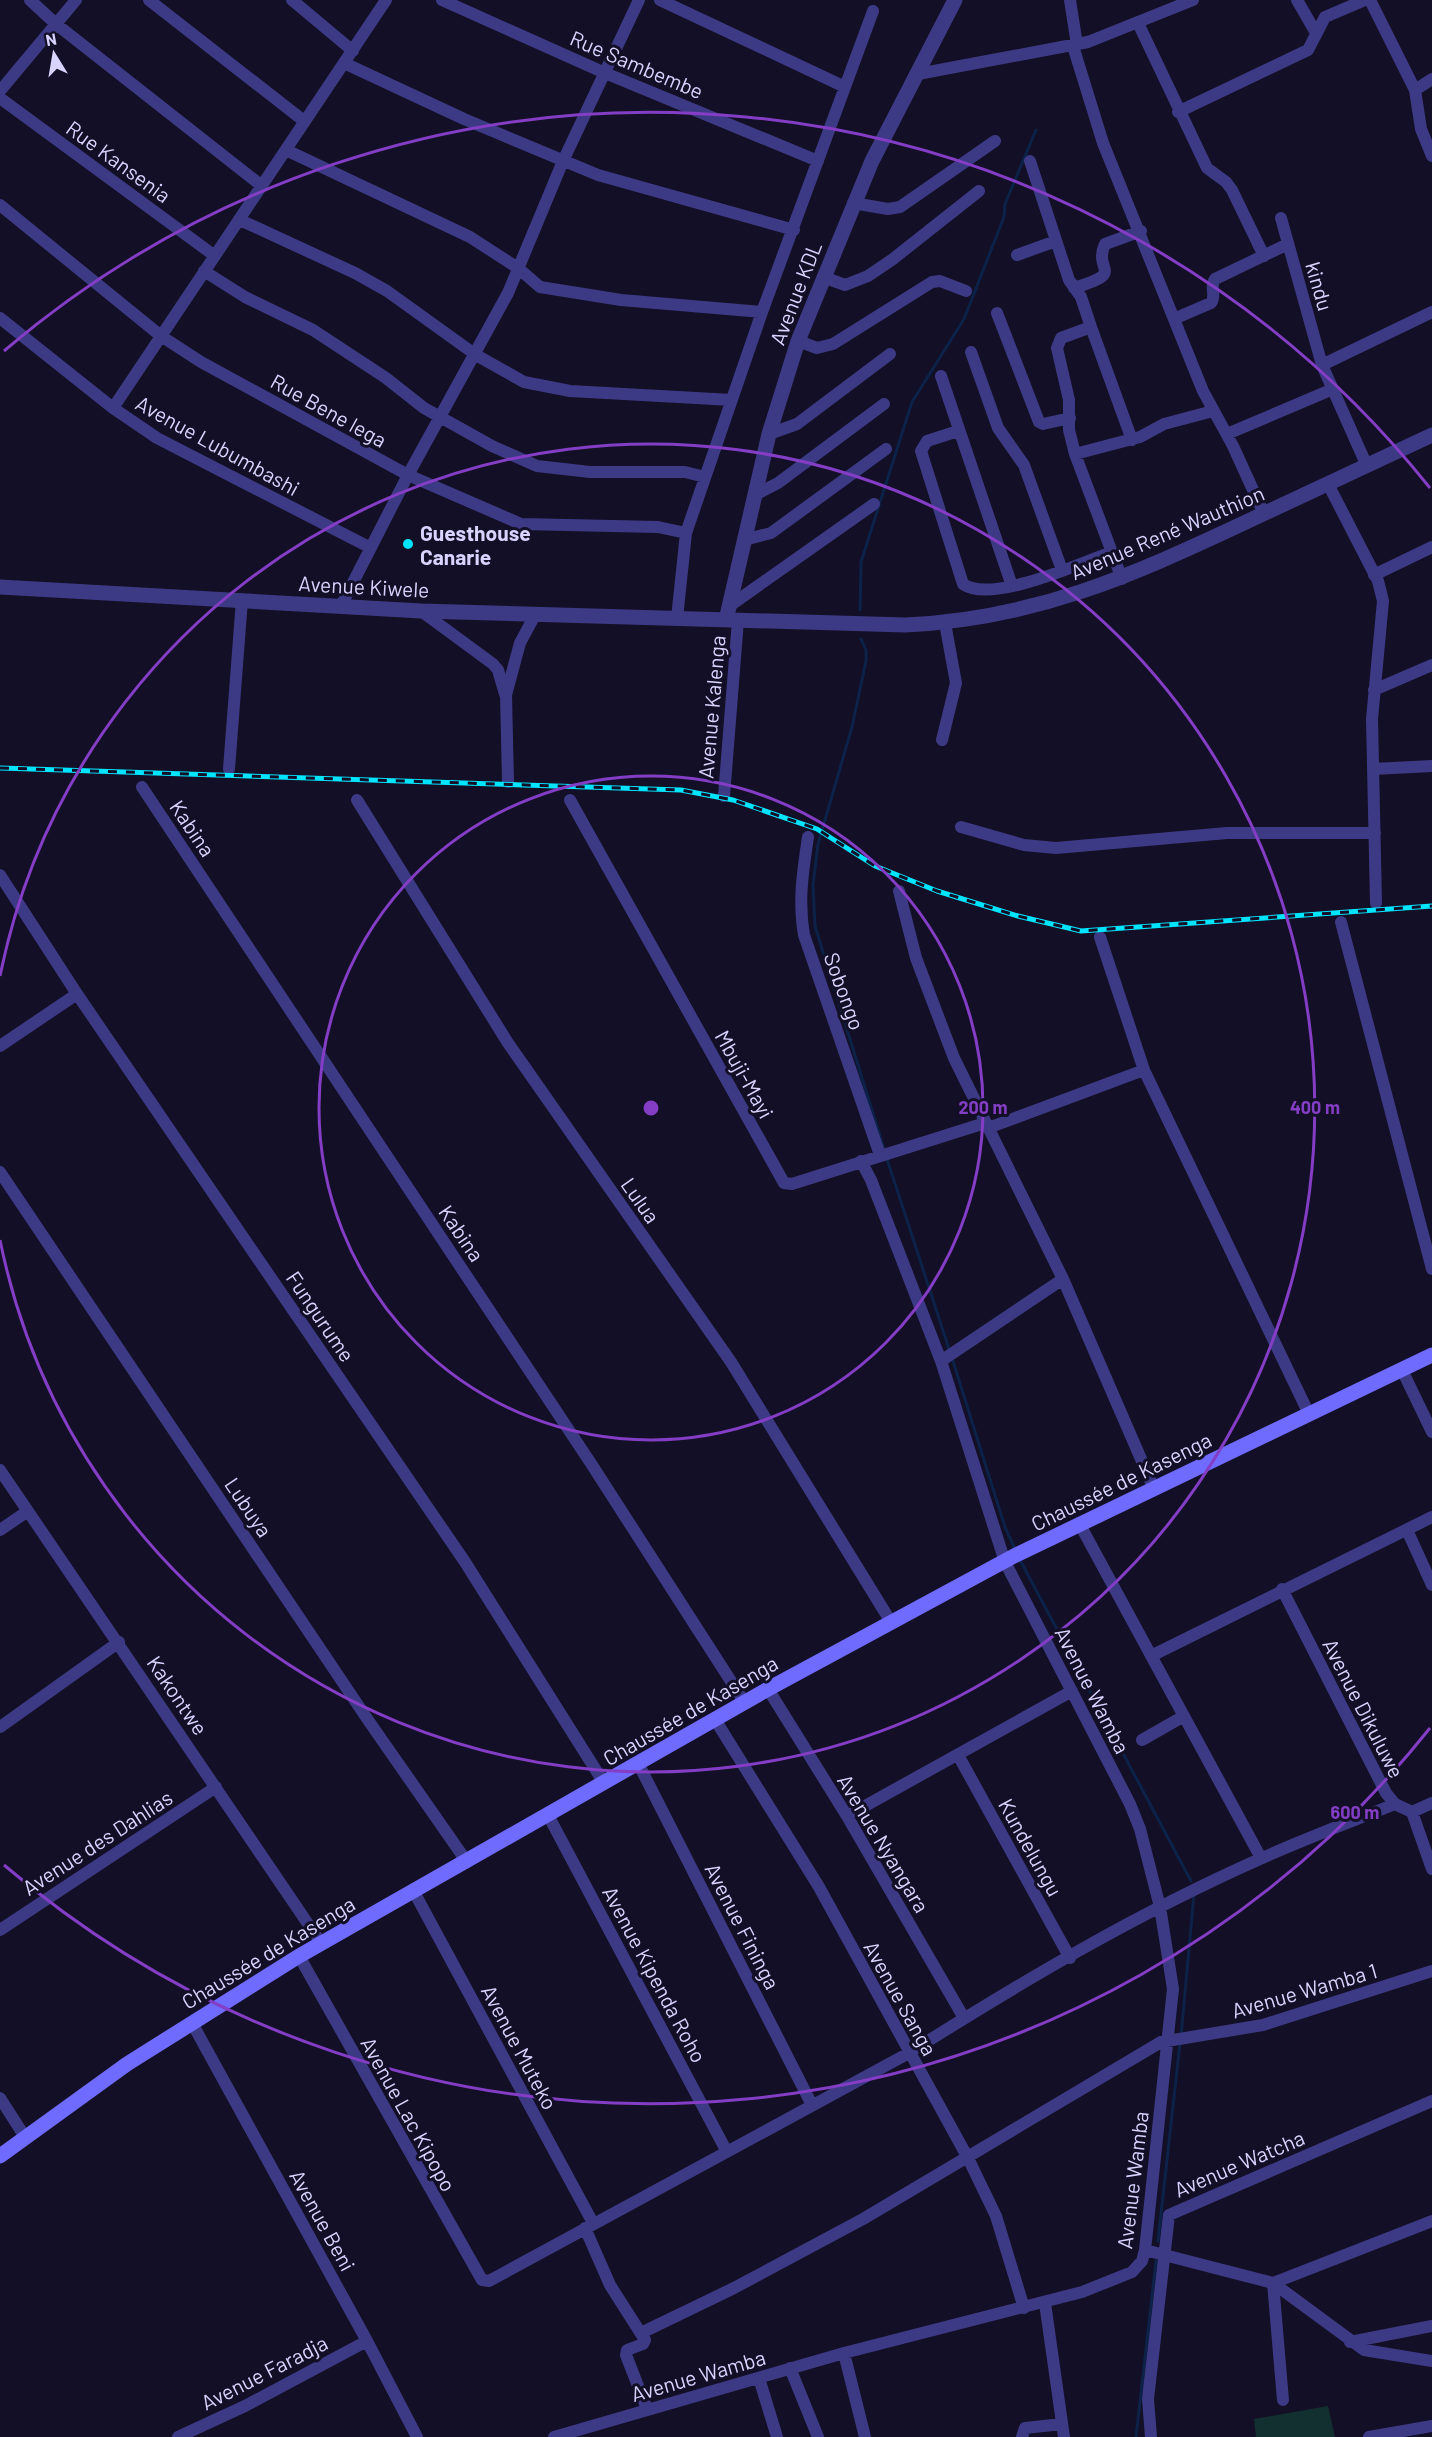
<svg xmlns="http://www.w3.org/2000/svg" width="1432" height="2437" font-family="Barlow,sans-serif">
  <rect width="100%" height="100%" fill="#130f26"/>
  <path fill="#12302f" d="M1328 2406 1335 2437H1256L1254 2419Z"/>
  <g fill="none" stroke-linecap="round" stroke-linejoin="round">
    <path stroke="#0c2248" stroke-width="3" d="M860 610 861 562 912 402 964 319 1004 217 1005 204 1036 130
      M861 639 866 650V661L852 727 818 844 813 885 815 926 884 1149
      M887 1159 950 1352
      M952 1358 1005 1527 1016 1551
      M1020 1560 1191 1881
      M1181 2036 1194 1894
      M1158 2241 1180 2043
      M1136 2437 1156 2261"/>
    <path stroke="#3d3a85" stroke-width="12" d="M30 0 56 24 262 186
      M149 0 304 121
      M292 0 353 51
      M442 0 605 73 818 161
      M660 0 845 87
      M1070 0 1077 45
      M1297 0 1316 33
      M1370 0 1415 90 1421 129 1432 156
      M1138 23 1207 168 1226 182 1232 190 1264 256
      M1073 46 1103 143 1203 391 1233 446 1264 514
      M344 63 464 119 598 175 794 230
      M918 74 1088 42 1193 0
      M1415 90 1432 79
      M0 91 76 0
      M0 98 215 256
      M1178 112 1308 50 1325 17 1365 0
      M286 150 470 237 518 268 540 287 621 300 762 312
      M1030 161 1069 280 1081 297 1091 327 1061 338 1057 348 1069 400V430L1075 454 1122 579
      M853 203 888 209 900 207 995 141
      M0 205 161 336 201 362 408 475 521 524 658 527 686 533
      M1281 218 1322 365 1367 466
      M240 220 355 273 387 291 476 355 524 382 570 391 732 400
      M1017 255 1056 241
      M204 271 245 297 313 330 386 378 424 408 492 446 537 466 590 472H685L705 477
      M823 277 845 285 868 276 893 259 979 191
      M1074 288C1128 271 1092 272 1105 244L1141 231
      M997 313 1039 422 1043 424 1070 418
      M0 318 113 408 157 438 369 547
      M1176 318 1211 303C1217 295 1209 287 1215 279L1288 244
      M1091 327 1132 440
      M798 341 817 348 833 344 932 282 940 281 966 291
      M971 352 998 428 1024 465 1062 570
      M1322 365 1432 312
      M941 376 1012 586
      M113 408 386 0
      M958 431 927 441 921 451 963 584C991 604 1079 564 1111 552
      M769 434 797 424 890 354
      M1227 434 1333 389
      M1075 454 1140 437 1164 424 1213 411
      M1328 484 1378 581 1383 601 1372 719 1376 903
      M755 495 778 483 884 404
      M744 540 771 533 886 449
      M1374 575 1432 547
      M341 606 408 475 508 293 563 161 639 0
      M728 607 874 504
      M421 611 493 664 498 670 505 694
      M677 618 686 533 762 312 873 11
      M1374 690 1432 665
      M942 740 956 683 945 623
      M229 769 242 600
      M1373 769 1432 766
      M508 782 506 695 520 643 535 615
      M142 787 592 1465 745 1703
      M724 796 738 620
      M357 800 508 1043 731 1362 891 1622
      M570 800 784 1183 792 1184 985 1123
      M961 827 1024 845 1056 848 1227 833H1375
      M808 837C803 870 798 901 804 935L880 1155
      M0 875 77 994 465 1562 604 1783
      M899 891 916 958 954 1058 1063 1279 1154 1489
      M1341 922 1432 1269
      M1100 937 1144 1070 1309 1414
      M0 1046 77 994
      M988 1128 1144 1070
      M0 1172 368 1720 467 1862
      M941 1361 1063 1279
      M1402 1370 1432 1432
      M0 1470 321 1943
      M1079 1523 1261 1858
      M0 1530 28 1511
      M1407 1530 1432 1585
      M1282 1589 1386 1793 1395 1804 1412 1812 1432 1869
      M1151 1656 1432 1517
      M768 1689 847 1816 964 2018
      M716 1721 819 1887 968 2158 996 2216 1024 2308
      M0 1727 119 1642
      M1142 1740 1184 1716
      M958 1755 1070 1958
      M639 1765 812 2105
      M1412 1812 1432 1803
      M548 1815 727 2152
      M847 1816 1072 1691
      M413 1890 593 2223
      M0 1930 216 1787
      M299 1956 482 2280 489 2281 909 2053C1021 1982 1138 1913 1260 1859 1304 1839 1350 1822 1395 1804
      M192 2023 367 2341 417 2437
      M0 2098 25 2137
      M585 2228 610 2285 645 2340 643 2344 627 2350 626 2355 647 2409
      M1145 2250 1273 2283 1364 2350 1432 2361
      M1045 2303 1064 2437
      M641 2333 734 2288 863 2219 1161 2042 1263 2025 1432 1971
      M1350 2342 1432 2326
      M844 2353 865 2437
      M790 2368 818 2437
      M759 2378 777 2437
      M1283 2400 1273 2283 1432 2221
      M178 2437 245 2406 367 2341
      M554 2437 844 2353 1082 2292 1132 2272 1142 2261 1145 2250 1173 1989 1160 1907 1140 1829 1130 1804 1005 1562 941 1361 871 1180 861 1161
      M1022 2437 1025 2428 1062 2424
      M1151 2437 1148 2399 1169 2215 1432 2101
      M1369 2437 1432 2426"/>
    <path stroke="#3d3a85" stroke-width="15" d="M0 587 421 611 905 625C1035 619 1131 576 1246 522 1308 493 1370 464 1432 435
      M726 620 769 434 798 341 872 161 955 0"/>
    <path stroke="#6f6bff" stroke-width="15" d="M0 2156 127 2064 299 1956 768 1689 1014 1556 1432 1355"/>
    <g stroke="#00e5ff" stroke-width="5">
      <path id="rail" d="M0 768 681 790 733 800 817 829 875 866 937 891 1018 916 1081 931 1432 906"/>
    </g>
    <use href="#rail" stroke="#130f26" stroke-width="3" stroke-dasharray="9" stroke-linecap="butt"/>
  </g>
  <g fill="none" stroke="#843dc5" stroke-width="3">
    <circle cx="651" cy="1108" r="332"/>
    <path d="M0 976A664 664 0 1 1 0 1240"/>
    <path d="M1430 1728A996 996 0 0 1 4 1865M4 351A996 996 0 0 1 1430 488"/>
  </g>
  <circle fill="#00e5ff" stroke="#130f26" stroke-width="2" cx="408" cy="544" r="6"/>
  <g text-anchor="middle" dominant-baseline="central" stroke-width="6" stroke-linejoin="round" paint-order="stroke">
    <g font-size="21" fill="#d9d4ff" stroke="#130f26">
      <text transform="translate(637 64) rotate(23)">Rue Sambembe</text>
      <text transform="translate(119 161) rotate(36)">Rue Kansenia</text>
      <text transform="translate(1320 286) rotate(74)">kindu</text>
      <text transform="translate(795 293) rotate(-69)">Avenue KDL</text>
      <text transform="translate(329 410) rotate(29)">Rue Bene lega</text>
      <text transform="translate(218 445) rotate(29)">Avenue Lubumbashi</text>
      <text transform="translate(1167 532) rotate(-23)">Avenue René Wauthion</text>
      <text transform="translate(364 586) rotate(3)">Avenue Kiwele</text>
      <text transform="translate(711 707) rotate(-85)">Avenue Kalenga</text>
      <text transform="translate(193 828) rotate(56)">Kabina</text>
      <text transform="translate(845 991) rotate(70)">Sobongo</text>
      <text transform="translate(745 1074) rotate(61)">Mbuji-Mayi</text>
      <text transform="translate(641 1200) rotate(55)">Lulua</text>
      <text transform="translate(462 1233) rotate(56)">Kabina</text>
      <text transform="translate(321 1316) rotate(56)">Fungurume</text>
      <text transform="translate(1121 1481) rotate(-26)">Chaussée de Kasenga</text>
      <text transform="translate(249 1507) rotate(56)">Lubuya</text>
      <text transform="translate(1093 1690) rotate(63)">Avenue Wamba</text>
      <text transform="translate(178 1695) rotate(56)">Kakontwe</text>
      <text transform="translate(1364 1708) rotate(63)">Avenue Dikuluwe</text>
      <text transform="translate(690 1710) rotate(-30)">Chaussée de Kasenga</text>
      <text transform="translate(97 1842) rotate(-33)">Avenue des Dahlias</text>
      <text transform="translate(884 1843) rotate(59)">Avenue Nyangara</text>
      <text transform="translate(1031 1847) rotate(61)">Kundelungu</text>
      <text transform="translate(743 1926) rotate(63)">Avenue Fininga</text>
      <text transform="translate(268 1952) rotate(-31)">Chaussée de Kasenga</text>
      <text transform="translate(655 1974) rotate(62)">Avenue Kipenda Roho</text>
      <text transform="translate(1304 1990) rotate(-16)">Avenue Wamba 1</text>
      <text transform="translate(901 1998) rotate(61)">Avenue Sanga</text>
      <text transform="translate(520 2047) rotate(62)">Avenue Muteko</text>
      <text transform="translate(409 2114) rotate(61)">Avenue Lac Kipopo</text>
      <text transform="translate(1239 2163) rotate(-23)">Avenue Watcha</text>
      <text transform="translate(1132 2180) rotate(-83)">Avenue Wamba</text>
      <text transform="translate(323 2220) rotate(61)">Avenue Beni</text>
      <text transform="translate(264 2372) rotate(-27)">Avenue Faradja</text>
      <text transform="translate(698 2375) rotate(-16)">Avenue Wamba</text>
    </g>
    <g font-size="21" font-weight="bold" fill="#d9d4ff" stroke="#130f26" text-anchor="start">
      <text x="420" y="532">Guesthouse<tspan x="420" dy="24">Canarie</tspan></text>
    </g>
  </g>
  <circle cx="651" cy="1108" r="9" fill="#843dc5" stroke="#130f26" stroke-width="3"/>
  <g font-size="18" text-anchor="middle" font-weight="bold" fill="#843dc5" stroke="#130f26" stroke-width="6" stroke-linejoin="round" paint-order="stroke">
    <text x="983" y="1114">200 m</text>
    <text x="1315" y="1114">400 m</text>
    <text x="1355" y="1819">600 m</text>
  </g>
  <g transform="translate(54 54) rotate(349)" stroke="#130f26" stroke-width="4.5" paint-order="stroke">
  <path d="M0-4.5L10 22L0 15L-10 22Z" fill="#d9d4ff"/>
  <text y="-9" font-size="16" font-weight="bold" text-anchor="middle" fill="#d9d4ff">N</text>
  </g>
</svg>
